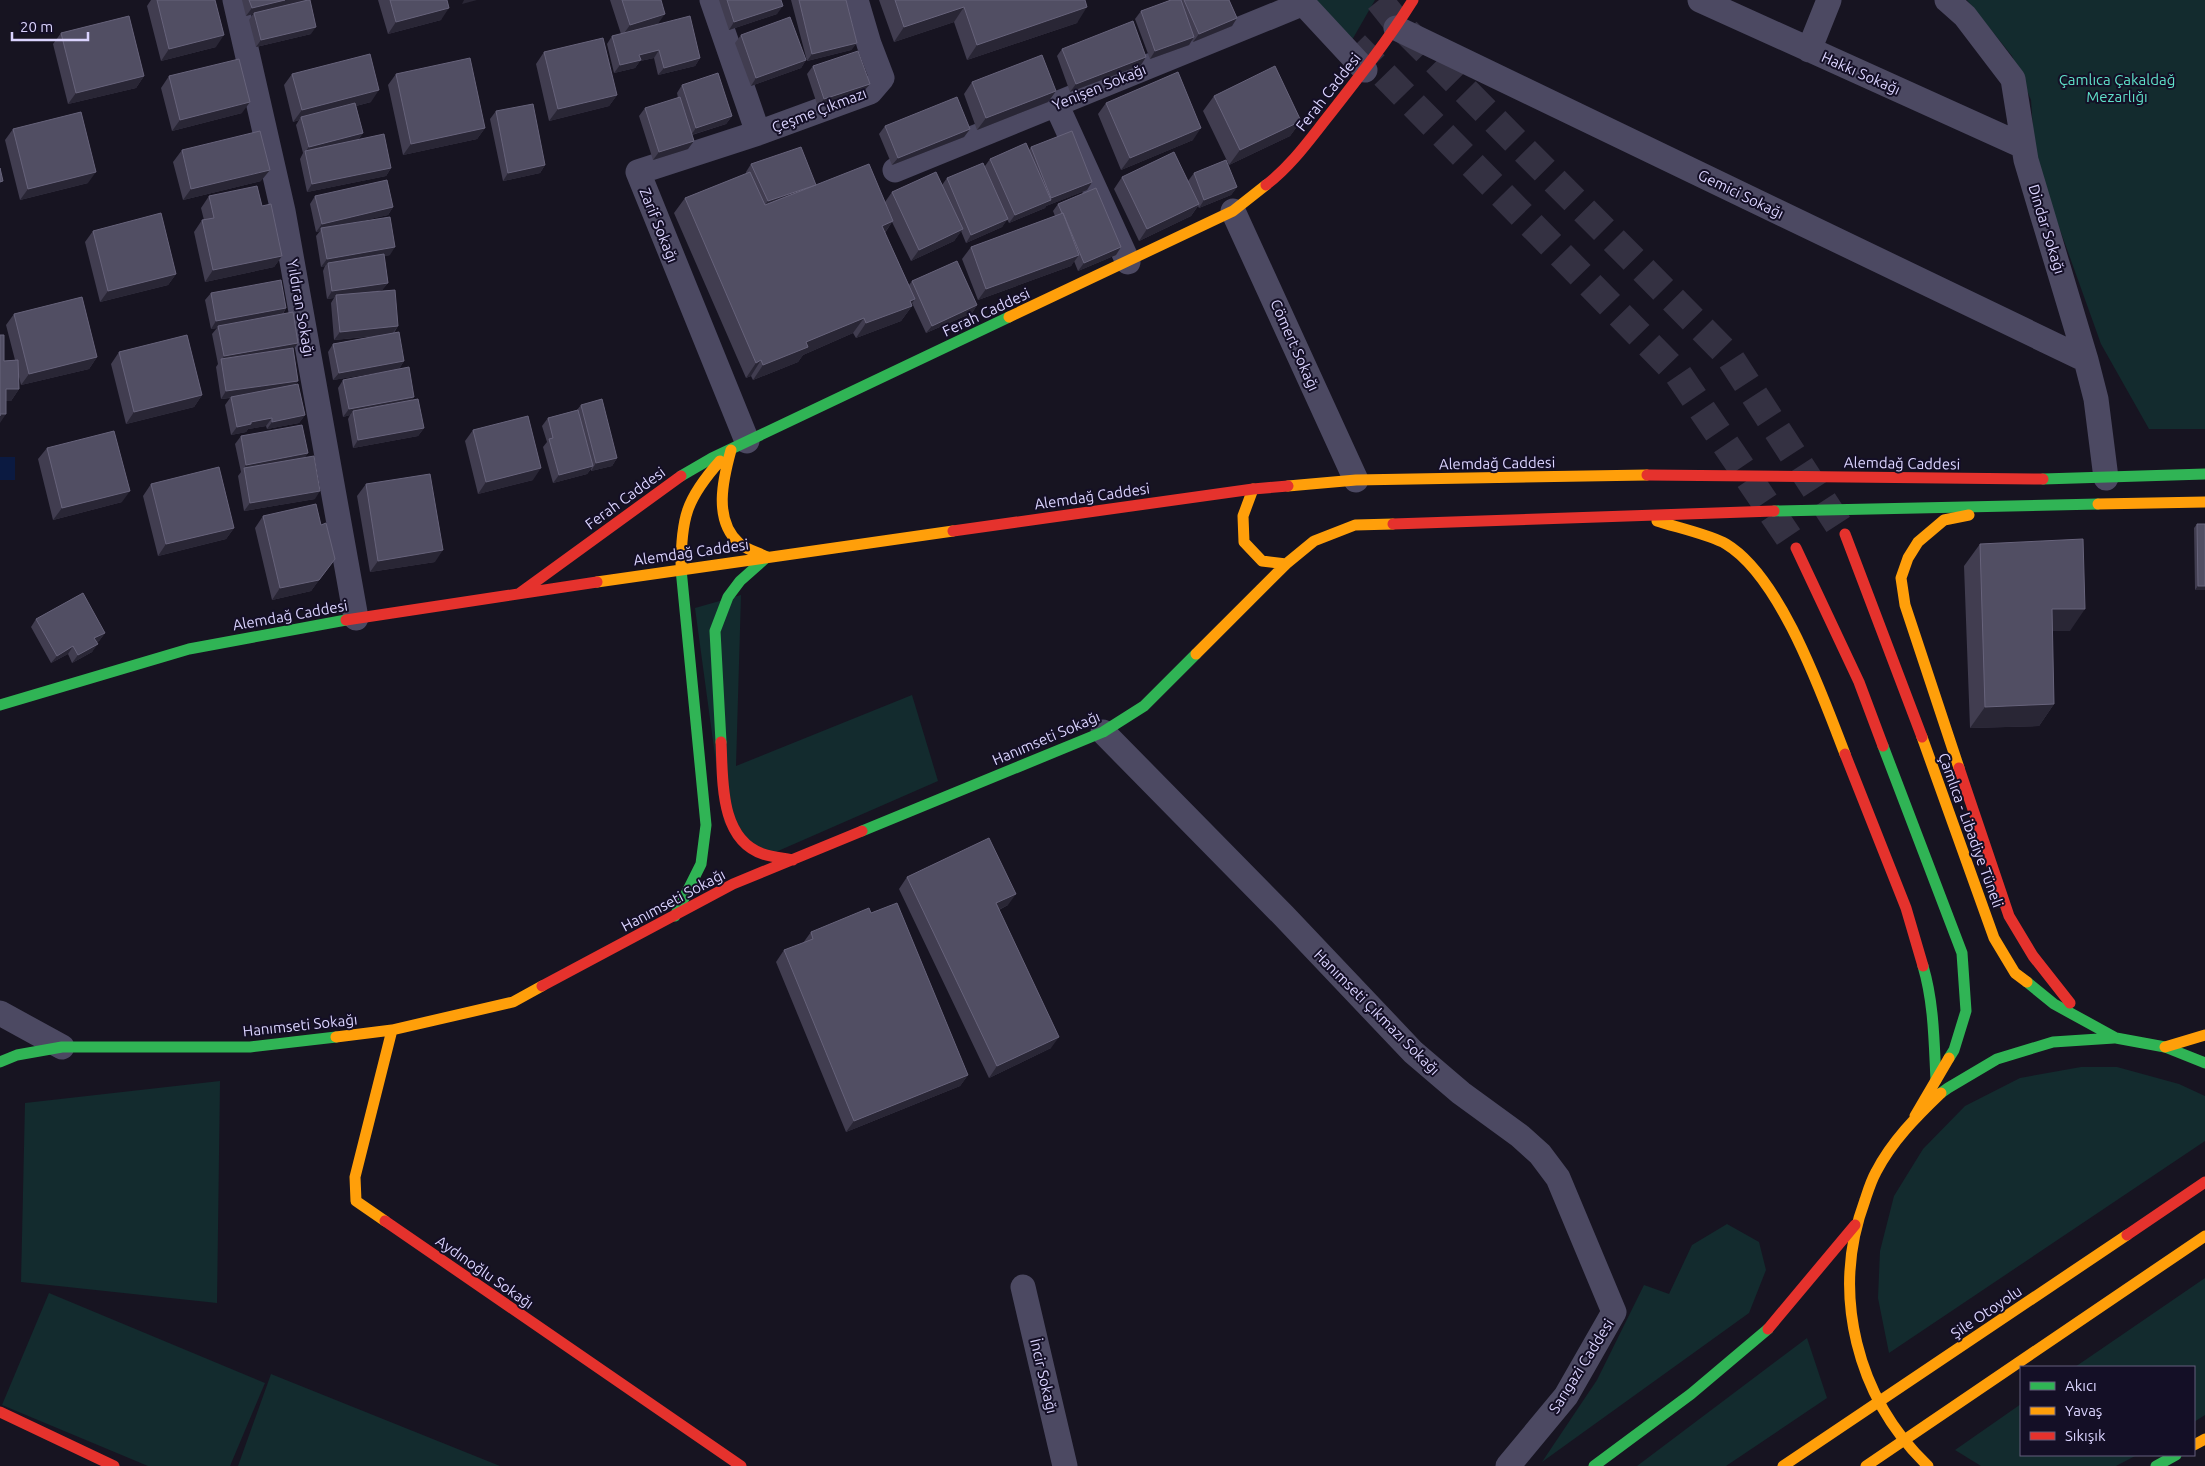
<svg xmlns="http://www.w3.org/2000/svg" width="2205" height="1466" font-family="Ubuntu,sans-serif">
  <rect width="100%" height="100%" fill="#171421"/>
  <path fill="#132b2e" d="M1312 0H1375L1352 40Z
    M1967 0H2205V429H2149L2101 344 2035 160 2031 100 2012 56Z
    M741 595 736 766 912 695 938 781 762 858 724 822 695 608Z
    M2081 1067H2117L2179 1084 2205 1096V1141L1889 1353 1878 1298 1880 1251 1894 1196 1923 1149 1965 1106 2020 1078Z
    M220 1081 217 1303 21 1282 25 1103Z
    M1727 1224 1759 1242 1766 1270 1749 1313 1542 1462 1597 1380 1644 1285 1669 1294 1692 1245Z
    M2205 1278V1415L2194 1422V1367H2075Z
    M49 1293 265 1383 230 1466H148L2 1405Z
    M1807 1338 1827 1398 1726 1466H1637Z
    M271 1374 500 1466H238Z
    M2021 1404V1455H2137L2116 1466H1981L1955 1450Z"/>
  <path fill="#0b1a41" d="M0 457H15V480H0Z"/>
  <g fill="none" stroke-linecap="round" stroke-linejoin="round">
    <path stroke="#343142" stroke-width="28" stroke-dasharray="28 14" stroke-linecap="butt" d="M1379 0 1395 20 1729 356 1840 527
      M1355 45 1678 374 1796 548"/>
    <path stroke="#4c4962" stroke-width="25" d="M235 0 283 211 356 618
      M712 0 758 133 638 172 747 441
      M1300 0 1365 70
      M1700 0 2023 146
      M1947 0 1965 16 2013 79 2026 160 2086 360 2096 399 2106 478
      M1396 28 2086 360
      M1809 50 1829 0
      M1056 104 1128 262
      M758 133 870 92 882 78 869 44 856 0
      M895 170 1304 3
      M1233 211 1356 480
      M1103 732 1284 916 1413 1052 1461 1093 1520 1136 1540 1154 1558 1178 1614 1312 1566 1396 1508 1466
      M0 1013 62 1047
      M1023 1287 1065 1466"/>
    <path stroke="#30b455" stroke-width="11" d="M681 476 712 458 1009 317
      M2043 479 2205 474
      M1774 511 2098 504
      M0 705 189 649 346 620
      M721 742 715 631 728 597 740 581 767 557
      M1883 746 1962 953 1966 1011 1954 1050 1949 1058
      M862 831 1103 732 1144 706 1196 654
      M675 916 701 864 706 825 681 569
      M1923 966C1934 1003 1934 1042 1936 1080
      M2027 982 2054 1004 2116 1038 2165 1047 2205 1063
      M0 1062 17 1055 62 1047H250L336 1037
      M1941 1093 1948 1088 1997 1059 2053 1042 2114 1038
      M1594 1466 1691 1394 1768 1329
      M2156 1466 2176 1455"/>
    <path stroke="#ff9f0a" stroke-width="11" d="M1009 317 1233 211 1266 185
      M731 450C723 479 713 520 739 543 746 550 758 552 767 557
      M1288 486 1356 480 1647 475
      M1253 489 1243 516 1244 542 1262 561 1286 564
      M2098 504 2205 502
      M1657 521C1675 527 1711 535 1726 544 1781 577 1822 695 1845 754
      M681 569C681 518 686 499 720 461
      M597 582 953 531
      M1196 654 1286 564 1314 541 1355 525 1393 524
      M1922 737 1994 938 2015 973 2027 982
      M1959 768 1905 605 1901 578 1908 558 1918 542 1944 520 1969 515
      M336 1037 392 1030 513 1002 542 986
      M2165 1047 2205 1035
      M1915 1116 1949 1058
      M385 1221 356 1201 355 1177 392 1030
      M2194 1445 2205 1439
      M1928 1466C1857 1398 1830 1294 1865 1200 1868 1191 1871 1181 1876 1172 1892 1141 1916 1117 1941 1093"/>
    <path stroke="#e5322d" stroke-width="11" d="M1266 185C1292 165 1310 139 1330 114 1359 77 1388 40 1413 0
      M1647 475 2043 479
      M1393 524 1774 511
      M953 531 1253 489 1288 486
      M1845 534 1922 737
      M1796 548 1859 682 1883 746
      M520 593 681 476
      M346 620 597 582
      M721 742C723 779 719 839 763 854 772 857 783 858 793 860
      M1845 754 1906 908 1923 966
      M1959 768 2009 916 2033 956 2070 1003
      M542 986 733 884 862 831
      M385 1221 741 1466
      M1768 1329 1855 1225
      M0 1412 114 1466"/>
    <path stroke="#ff9f0a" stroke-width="11" d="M1783 1466 2127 1235
      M1866 1466 2205 1236"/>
    <path stroke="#e5322d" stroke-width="11" d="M2127 1235 2205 1182"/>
  </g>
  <path fill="#413d50" d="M151 0H157L216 47 161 61 147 6Z
    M242 0H310L311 34 256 47 249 20 253 14 246 16Z
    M378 0H447L441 20 388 34Z
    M610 0H661L658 25 700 58 695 66 658 75 654 58 640 61 635 68 614 73 607 44 612 36 621 34Z
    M719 0H781L777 14 729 30Z
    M791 0H846L857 43 851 50 807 61Z
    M879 0H1085L1077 23 967 60 954 22 894 42Z
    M1171 0H1229L1237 18 1232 26 1193 42 1192 40 1189 45 1150 59 1135 19 1141 11Z
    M61 33 144 76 136 88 68 104 53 44Z
    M741 35 806 60 801 68 751 86 735 43Z
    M1062 49 1141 65 1070 92 1057 56Z
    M544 52 617 95 609 106 549 121 536 64Z
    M813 66 864 91 818 107 807 74Z
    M292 74 371 102 356 106 363 133 358 140 391 168 386 176 307 192 300 159 303 153 296 125 299 120 293 122 284 85Z
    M396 74 485 128 477 139 403 155 388 85Z
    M169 76 242 113 172 131 161 88Z
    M972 82 1056 91 1048 102 977 130 964 94Z
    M682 85 732 116 726 124 692 135 688 149 653 160 639 116 645 108 678 98 677 93Z
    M1214 96 1301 121 1290 136 1229 165 1203 111Z
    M1106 103 1193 140 1121 170 1098 114Z
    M496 111 545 165 540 173 503 181 490 119Z
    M885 126 970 129 964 137 892 165 879 134Z
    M13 129 88 183 20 200 5 140Z
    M1031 147 1092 182 1087 190 1046 206 1045 208 1009 223 1007 219 1002 227 966 243 961 231 954 241 911 261 892 222 885 233 909 285 912 281 977 305 972 313 926 333 912 303 911 304 912 306 901 321 856 338 853 333 803 355 798 362 753 380 751 376 746 378 674 213 685 198 746 174V172L751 164 816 185 885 202 892 192 942 185 947 178 985 166 990 159 1029 150Z
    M182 150 261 181 183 200 173 162Z
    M1194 173 1237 187 1231 195 1199 208 1198 206 1191 216 1139 241 1114 189 1122 177 1188 181Z
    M209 196 262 206 282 256 274 267 205 282 194 232 202 220H204L201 208Z
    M315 196 393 207 388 215 356 222 390 255 384 256 388 283 382 290 373 292 398 326 394 333 404 361 399 369 333 380 328 352 333 344 376 336 334 340 331 303 334 298 327 299 323 271 325 266 321 267 316 236 320 231 316 232 310 204Z
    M1058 204 1116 255 1078 271 1074 261 1071 266 978 300 962 259 971 247 1055 216 1053 211Z
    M93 231 176 274 168 285 100 302 85 242Z
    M211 293 286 308 283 314 298 343 293 350 298 381 295 384 305 415 299 423 267 429 266 426 248 429 246 432 231 435 225 405 230 398 221 399 216 367 218 364 212 334 217 328 211 329 205 300Z
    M14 314 97 357 89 369 21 385 19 377V389L11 401H6L4 361 15 360 6 325Z
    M119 352 202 395 194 407 126 424 111 364Z
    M343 380 411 400 424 428 418 436 353 448 348 419 350 415 343 417 338 388Z
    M581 405 617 458 612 466 591 471V469L587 474 553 483 543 447 547 442 542 426 548 418 577 410Z
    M473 430 533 480 478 494 465 441Z
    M241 436 308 453 305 457 315 499 244 511 238 476 241 472 235 444Z
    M47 448 122 502 53 520 38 459Z
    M151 484 234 528 226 539 158 556 143 496Z
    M366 484 435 562 370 572 357 496Z
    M263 516 321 525 326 570 311 591 272 600 255 528Z
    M2197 524 2205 590H2195L2194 528Z
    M1980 544 2070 631H2052L2054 704 2039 726 1970 728 1964 566Z
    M36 619 105 633 99 641 97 642 92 652 72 663 68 654 51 663 31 627Z
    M907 877 1008 905 999 910 1051 1048 989 1078 899 889Z
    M871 913 968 1075 960 1086 846 1132 776 962 784 950 803 943 811 932Z"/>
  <path fill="#292635" d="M285 0H310L254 13 253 14 246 16 252 8Z
    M464 0H477L462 4Z
    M783 6 777 14 729 30 734 22Z
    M964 7 954 22 894 42 904 27Z
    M1087 7 1077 23 967 60 977 45Z
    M449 8 441 20 388 34 396 22Z
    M665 14 657 25 622 36 630 25Z
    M1237 18 1232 26 1193 42 1199 34Z
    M316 27 311 34 256 47 261 40Z
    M224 35 216 47 161 61 169 49Z
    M1194 37 1189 45 1150 59 1155 51Z
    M857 43 851 50 807 61 812 54Z
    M659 50 654 58 640 61 635 68 614 73 620 65 639 55Z
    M1146 57 1141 65 1070 92 1076 84Z
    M700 58 695 66 658 75 664 68Z
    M806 60 801 68 751 86 756 78Z
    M144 76 136 88 68 104 76 93Z
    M870 84 864 91 818 107 824 99Z
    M379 90 371 102 302 120 301 117 299 120 293 122 302 110Z
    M1056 91 1048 102 977 130 986 118Z
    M617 95 609 106 549 121 558 109Z
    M250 102 242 113 172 131 180 120Z
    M732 116 726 124 691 135 696 128Z
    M1301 121 1290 136 1229 165 1240 150Z
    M485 128 477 139 403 155 411 144Z
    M1201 128 1193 140 1121 170 1130 158Z
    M970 129 964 137 892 165 898 158Z
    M363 133 357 141 305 152 309 147Z
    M694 141 688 149 653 160 659 152Z
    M545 165 540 173 503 181 508 173Z
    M391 168 386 176 307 192 312 184Z
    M270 170 261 181 183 200 191 189Z
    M96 172 88 183 20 200 28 189Z
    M1092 182 1087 190 1046 206 1045 208 1009 223 1015 215 1050 200 1051 198Z
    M816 185 811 192 762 209 768 201Z
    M1237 187 1231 195 1199 208 1204 200Z
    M1199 204 1191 216 1139 241 1147 229Z
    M393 207 388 215 322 230 321 228 320 231 316 232 322 224Z
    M1008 219 1002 227 966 243 971 235Z
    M893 221 882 236V226Z
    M963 229 954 241 911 261 919 250Z
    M395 247 390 255 328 266V263L325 266 321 267 327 259Z
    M1121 247 1116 255 1078 271 1084 263Z
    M1079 255 1071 266 978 300 986 289Z
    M282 256 274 267 205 282 213 270Z
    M176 274 168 285 100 302 108 291Z
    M388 283 382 290 336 297V295L334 298 327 299 332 291Z
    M915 299 910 306H912L901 321 856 338 866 323Z
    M977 305 972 313 926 333 932 326Z
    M286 308 281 316 218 326 217 328 211 329 216 321Z
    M864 318 853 333 803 355 798 362 753 380 763 365 806 342Z
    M398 326 392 334 334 340 340 332Z
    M298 343 293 350 222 360 224 356Z
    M97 357 89 369 21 385 29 374Z
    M761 360 751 376 746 378 756 363Z
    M404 361 399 369 333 380 339 373Z
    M298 381 292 388 221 399 226 391Z
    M6 389H19L11 401H0Z
    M202 395 194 407 126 424 134 412Z
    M414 397 409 404 353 411 350 415 343 417 349 409Z
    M0 414H6L0 423Z
    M305 415 299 423 267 429 272 422Z
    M272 418 266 426 248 429 246 432 231 435 237 427 251 422Z
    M424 428 418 436 353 448 358 440Z
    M308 453 302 461 244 468 246 465Z
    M617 458 612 466 591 471 596 463Z
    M593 466 587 474 553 483 559 475Z
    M541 468 533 480 478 494 486 482Z
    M130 491 122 502 53 520 62 508Z
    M320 491 315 499 244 511 250 503Z
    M234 528 226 539 158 556 166 544Z
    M443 550 435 562 370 572 378 561Z
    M335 559 311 591 272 600 280 588Z
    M2198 586H2205V590H2195Z
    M2052 609H2085L2070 631H2037Z
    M105 633 99 641 89 646 94 638Z
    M98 644 92 652 72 663 78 655Z
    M73 646 68 654 51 663 57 656Z
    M2054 704 2039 726 1970 728 1985 707Z
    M1016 894 1008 905 988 915 996 903Z
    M1059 1037 1051 1048 989 1078 997 1066Z
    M968 1075 960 1086 846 1132 854 1121Z"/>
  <path fill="#514e63" stroke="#67637b" d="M157 0H215L224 35 169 49Z
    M249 0H285L252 8Z
    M308 0H310L316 27 261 40 254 13Z
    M390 0H447L449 8 396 22Z
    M622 0H661L665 14 630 25Z
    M727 0H781L783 6 734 22Z
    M799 0H846L857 43 812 54Z
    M895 0H1085L1087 7 977 45 964 7 904 27Z
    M1171 0H1181L1194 37 1155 51 1141 11Z
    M1184 0H1229L1237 18 1199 34Z
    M129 16 144 76 76 93 61 33Z
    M690 16 700 58 664 68 659 50 639 55 641 60 620 65 612 36Z
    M790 17 806 60 756 78 741 35Z
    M1133 21 1146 57 1076 84 1062 49Z
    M603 38 617 95 558 109 544 52Z
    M858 51 870 84 824 99 813 66Z
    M370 54 379 90 302 110 292 74Z
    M1042 55 1056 91 986 118 972 82Z
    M470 58 485 128 411 144 396 74Z
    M239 59 250 102 180 120 169 76Z
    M1275 66 1301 121 1240 150 1214 96Z
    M1178 72 1201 128 1130 158 1106 103Z
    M718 73 732 116 696 128 682 85Z
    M680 97 694 141 659 152 645 108Z
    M957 97 970 129 898 158 885 126Z
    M355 103 363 133 309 147 301 117Z
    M533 104 545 165 508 173 496 111Z
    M81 112 96 172 28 189 13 129Z
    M260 131 270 170 191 189 182 150Z
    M1072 131 1092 182 1051 198 1031 147Z
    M384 134 391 168 312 184 305 151Z
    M1026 143 1051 200 1015 215 990 159Z
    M801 147 816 185 768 201 751 164Z
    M1174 152 1199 204 1147 229 1122 177Z
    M1226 160 1237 187 1204 200 1194 173Z
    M983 163 1008 219 971 235 947 178Z
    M869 164 893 221 882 226 915 299 910 301 912 306 866 323 864 318 806 342 808 347 763 365 761 360 756 363 685 198 750 172 765 205Z
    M0 168 3 181 0 182Z
    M936 172 963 229 919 250 892 192Z
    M387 180 393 207 322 224 315 196Z
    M257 186 262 206 271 204 282 256 213 270 202 220 214 218 209 196Z
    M1096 188 1121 247 1084 263 1063 213H1062L1058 204Z
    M161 213 176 274 108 291 93 231Z
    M1063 213 1079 255 986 289 971 247Z
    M390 217 395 247 327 259 321 228Z
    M384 254 388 283 332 291 328 263Z
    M957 261 977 305 932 326 912 281Z
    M281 280 286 308 216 321 211 293Z
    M395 290 398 326 340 332 336 295Z
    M82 297 97 357 29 374 14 314Z
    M293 312 298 343 224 356 218 326Z
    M399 332 404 361 339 373 333 344Z
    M0 335H4V361L18 360 19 389H6V414H0V416Z
    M187 335 202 395 134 412 119 352Z
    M293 348 298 381 226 391 221 359Z
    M409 367 414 397 349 409 343 380Z
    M298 384 305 415 272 422V418L251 422V424L237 427 231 397Z
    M418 399 424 428 358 440 353 411Z
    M602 399 617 458 596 463 581 405Z
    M578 410 593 466 559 475 549 439 553 438 548 418Z
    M528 416 541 468 486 482 473 430Z
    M302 425 308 453 246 465 241 436Z
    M114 431 130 491 62 508 47 448Z
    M314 456 320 491 250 503 244 468Z
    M219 467 234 528 166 544 151 484Z
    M430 474 443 550 378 561 366 484Z
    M316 504 321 525 326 523 335 559 319 580 280 588 263 516Z
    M2197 524H2205V586H2198Z
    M2083 539 2085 609H2052L2054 704 1985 707 1980 544Z
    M83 593 105 633 94 638 98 644 78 655 73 646 57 656 36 619Z
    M989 838 1016 894 996 903 1059 1037 997 1066 907 877Z
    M897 903 968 1075 854 1121 784 950 813 939 811 932 869 908 871 913Z"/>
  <g text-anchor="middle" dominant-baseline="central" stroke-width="4" stroke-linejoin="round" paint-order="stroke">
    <g font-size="15" fill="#dbd4ff" stroke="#140f26">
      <text transform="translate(1861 73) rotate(24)">Hakkı Sokağı</text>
      <text transform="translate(1099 87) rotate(-22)">Yenişen Sokağı</text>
      <text transform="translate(1328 92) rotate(-52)">Ferah Caddesi</text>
      <text transform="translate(819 110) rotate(-21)">Çeşme Çıkmazı</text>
      <text transform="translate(1741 194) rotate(26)">Gemici Sokağı</text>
      <text transform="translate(659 225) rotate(68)">Zarif Sokağı</text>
      <text transform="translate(2047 229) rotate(73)">Dindar Sokağı</text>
      <text transform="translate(301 308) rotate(80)">Yıldıran Sokağı</text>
      <text transform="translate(986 312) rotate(-25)">Ferah Caddesi</text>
      <text transform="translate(1295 345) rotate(66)">Cömert Sokağı</text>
      <text transform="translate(1497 463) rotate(-1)">Alemdağ Caddesi</text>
      <text transform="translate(1902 463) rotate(1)">Alemdağ Caddesi</text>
      <text transform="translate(1092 496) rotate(-8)">Alemdağ Caddesi</text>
      <text transform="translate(625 498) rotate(-36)">Ferah Caddesi</text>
      <text transform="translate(691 552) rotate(-8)">Alemdağ Caddesi</text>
      <text transform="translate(290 615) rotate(-10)">Alemdağ Caddesi</text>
      <text transform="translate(1046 738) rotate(-23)">Hanımseti Sokağı</text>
      <text transform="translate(1971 830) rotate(70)">Çamlıca - Libadiye Tüneli</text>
      <text transform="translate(673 900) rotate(-28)">Hanımseti Sokağı</text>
      <text transform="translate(1377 1012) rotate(45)">Hanımseti Çıkmazı Sokağı</text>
      <text transform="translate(300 1025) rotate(-6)">Hanımseti Sokağı</text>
      <text transform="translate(485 1272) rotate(35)">Aydınoğlu Sokağı</text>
      <text transform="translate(1986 1312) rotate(-34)">Şile Otoyolu</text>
      <text transform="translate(1581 1366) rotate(-58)">Sarıgazi Caddesi</text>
      <text transform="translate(1044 1376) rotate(77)">İncir Sokağı</text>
    </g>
    <g font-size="15" fill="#5fe0c8" stroke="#140f26">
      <text x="2117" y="79">Çamlıca Çakaldağ<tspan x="2117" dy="17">Mezarlığı</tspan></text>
    </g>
  </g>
  <rect x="2020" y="1366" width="175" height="90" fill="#140f26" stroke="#645e7d"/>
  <rect x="2030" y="1382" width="25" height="8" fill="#30b455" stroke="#645e7d"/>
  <text x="2065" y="1391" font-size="15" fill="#dbd4ff">Akıcı</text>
  <rect x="2030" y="1407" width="25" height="8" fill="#ff9f0a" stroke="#645e7d"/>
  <text x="2065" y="1416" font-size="15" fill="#dbd4ff">Yavaş</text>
  <rect x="2030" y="1432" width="25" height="8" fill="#e5322d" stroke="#645e7d"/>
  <text x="2065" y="1441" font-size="15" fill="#dbd4ff">Sıkışık</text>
  <path d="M12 32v8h76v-8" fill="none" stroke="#dbd4ff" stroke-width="2.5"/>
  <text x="20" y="32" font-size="15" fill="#dbd4ff" stroke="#140f26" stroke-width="4" paint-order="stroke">20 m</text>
</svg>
